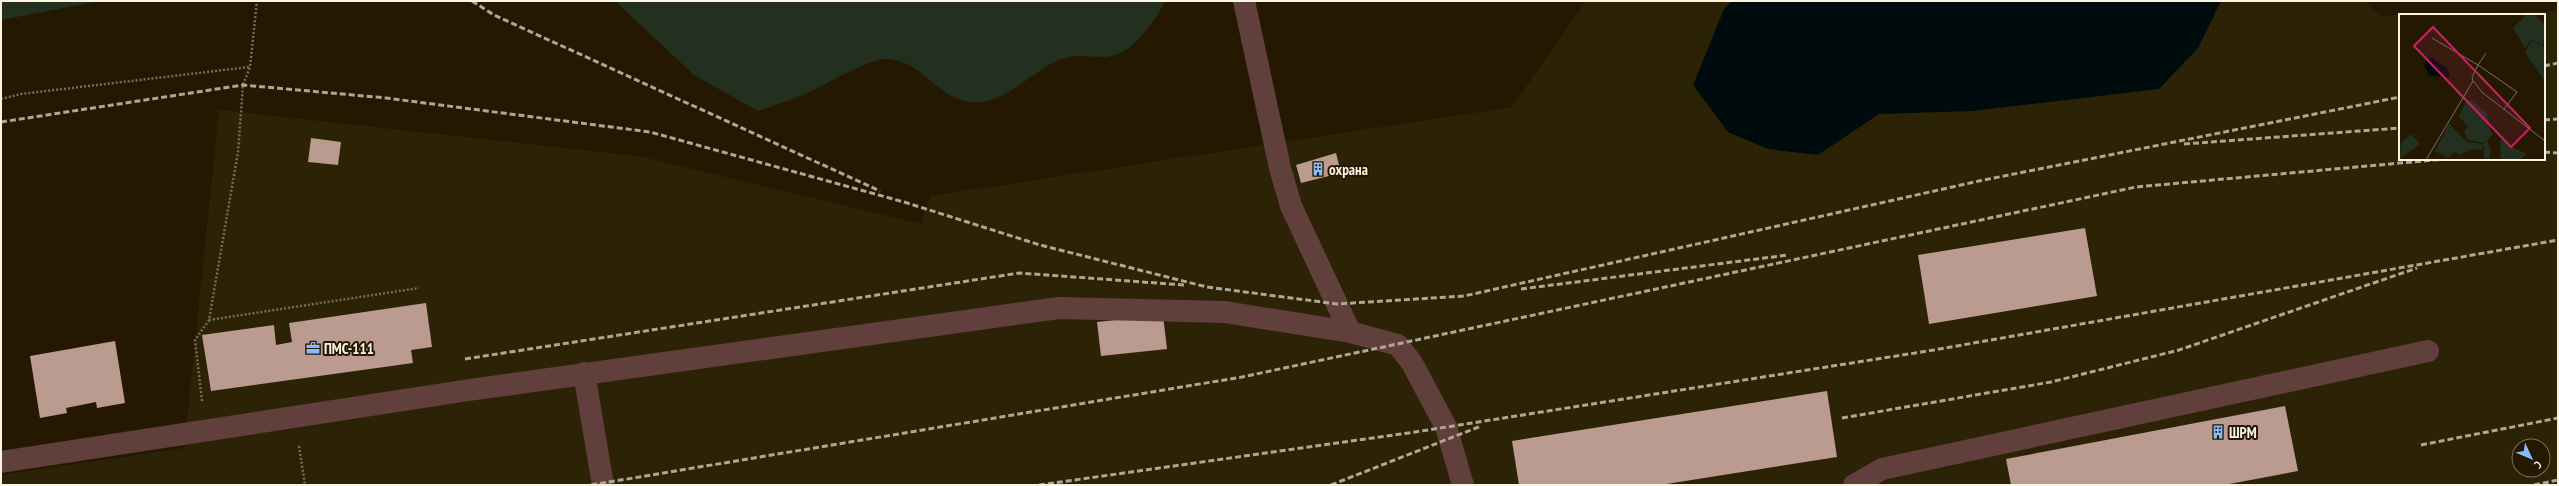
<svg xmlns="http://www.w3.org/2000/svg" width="2559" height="486" font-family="'PT Sans Narrow',sans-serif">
  <rect width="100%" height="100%" fill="#241900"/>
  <path fill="#2c2205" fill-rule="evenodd" d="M1586 1H2365L2380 16 2400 15V159H2544V15H2409L2558 11V485H1V475L184 448 219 110 638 156 921 224 931 196 1512 107ZM2519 446H2543V470H2519Z"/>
  <path fill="#232f1f" d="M1 1H100L1 20Z
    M615 1H1165C1157 18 1144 35 1130 47 1104 67 1088 49 1061 59 1033 70 1007 103 975 102 937 101 925 63 890 59 870 57 829 83 809 92 793 100 775 105 758 111L694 75Z"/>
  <path fill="#000b0d" d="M1732 1H2221L2198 48 2159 89 1972 111 1879 114 1818 155 1768 149 1728 132 1693 85 1724 9Z"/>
  <path fill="#bb9a8f" d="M311 138 341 142 338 165 308 162Z
    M1336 153 1341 173 1301 183 1296 165Z
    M2085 228 2097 296 1929 324 1918 255Z
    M426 303 432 347 411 350 413 363 211 391 202 335 274 325 276 345 292 342 289 323Z
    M1163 315 1167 349 1101 356 1097 322Z
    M115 341 125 403 97 408 96 402 66 408 67 413 40 418 30 356Z
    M1827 391 1837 457 1660 485H1519L1512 441Z
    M2285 406 2298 471 2224 485H2011L2006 459Z"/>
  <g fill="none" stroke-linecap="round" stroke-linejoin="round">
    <path stroke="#776d57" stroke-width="2.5" stroke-dasharray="2 2" stroke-linecap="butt" d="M1 99 21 94 249 67
      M209 320 419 288
      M202 401 195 340 209 320 238 152 243 85 250 67 257 1
      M299 446 305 485"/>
    <path stroke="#603f3c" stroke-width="22" d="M1350 332 1398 345 1412 363 1446 427 1463 485
      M584 373 603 485
      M1 462 469 390 1059 308 1225 312 1350 332 1291 206 1280 168 1244 1
      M1854 485 1882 469 2428 351"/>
    <path stroke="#afa793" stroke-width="3" stroke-dasharray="6 3" stroke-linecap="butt" d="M472 1 494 15 880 191
      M2544 66 2558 63
      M2544 120 2558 119
      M1 122 243 85 386 98 650 132 904 202 1040 245 1207 287 1337 304 1464 296 1979 181 2400 97
      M2184 144 2400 128
      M2544 152 2558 153
      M1521 289 1788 255
      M465 359 1019 273 1184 285
      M1842 418 2051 382 2179 350 2417 268
      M2421 445 2558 418
      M591 485 1242 377 2136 187 2445 159
      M1039 485 1415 432 1934 350 2558 240
      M1331 485 1481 426
      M2534 485 2558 480"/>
  </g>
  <defs>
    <g id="building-bare" transform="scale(1.08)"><path d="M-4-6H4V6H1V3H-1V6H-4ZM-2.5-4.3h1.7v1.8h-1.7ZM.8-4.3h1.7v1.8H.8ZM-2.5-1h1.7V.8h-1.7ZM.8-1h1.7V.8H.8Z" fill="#88bbfc" stroke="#241900" stroke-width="2.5" paint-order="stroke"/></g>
    <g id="office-bare" transform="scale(1.08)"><path d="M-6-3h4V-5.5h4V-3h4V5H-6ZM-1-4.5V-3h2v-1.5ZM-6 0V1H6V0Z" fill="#88bbfc" stroke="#241900" stroke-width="2.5" paint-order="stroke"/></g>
  </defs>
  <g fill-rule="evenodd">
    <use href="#building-bare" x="1318" y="169"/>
    <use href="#office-bare" x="313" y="348"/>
    <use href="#building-bare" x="2218" y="432"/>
  </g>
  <g text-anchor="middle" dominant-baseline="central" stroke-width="4" stroke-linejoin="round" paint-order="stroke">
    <g font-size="15" font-weight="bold" fill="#fbf4e3" stroke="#241900" text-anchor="start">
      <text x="1329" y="169">охрана</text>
      <text x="324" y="348">ПМС-111</text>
      <text x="2229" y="432">ШРМ</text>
    </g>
  </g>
  <g transform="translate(2399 14)">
    <rect width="146" height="146" fill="#241900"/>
    <path d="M128 0 137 2 146 11 144 31 132 26 126 34 114 14ZM132 27 145 32 146 30V68L126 38ZM71 86 88 99 89 111 94 120 88 127 92 136 90 146H85V129L68 126 65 117 69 113 60 102 67 87ZM50 110 68 128 85 130 83 136 72 135 62 141 56 138 49 144 36 137ZM12 120 21 130 0 145 2 135 0 131ZM101 125 117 135 128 140 121 146H102Z" fill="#232f1f"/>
    <path d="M33 44 49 55 51 63 30 62 25 50 27 45Z" fill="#000b0d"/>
    <path fill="none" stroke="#7a715b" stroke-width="1" d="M33 24 79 51 73 63 74 67M87 39 79 51 118 78 105 95M27 146 74 67 84 79 146 127"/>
    <path fill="#c52362" fill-opacity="0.15" stroke="#c52362" stroke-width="2" d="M34 13 131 114 112 133 15 32Z"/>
    <rect width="146" height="146" fill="none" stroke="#fbf4e3" stroke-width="2"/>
  </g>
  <rect width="2559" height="486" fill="none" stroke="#fbf4e3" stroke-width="4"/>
  <g transform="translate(2531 458) rotate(134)"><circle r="19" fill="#241900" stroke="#7a715b"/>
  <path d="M0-3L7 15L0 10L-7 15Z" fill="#88bbfc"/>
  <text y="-6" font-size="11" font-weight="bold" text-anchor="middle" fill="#fbf4e3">С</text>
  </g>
</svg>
